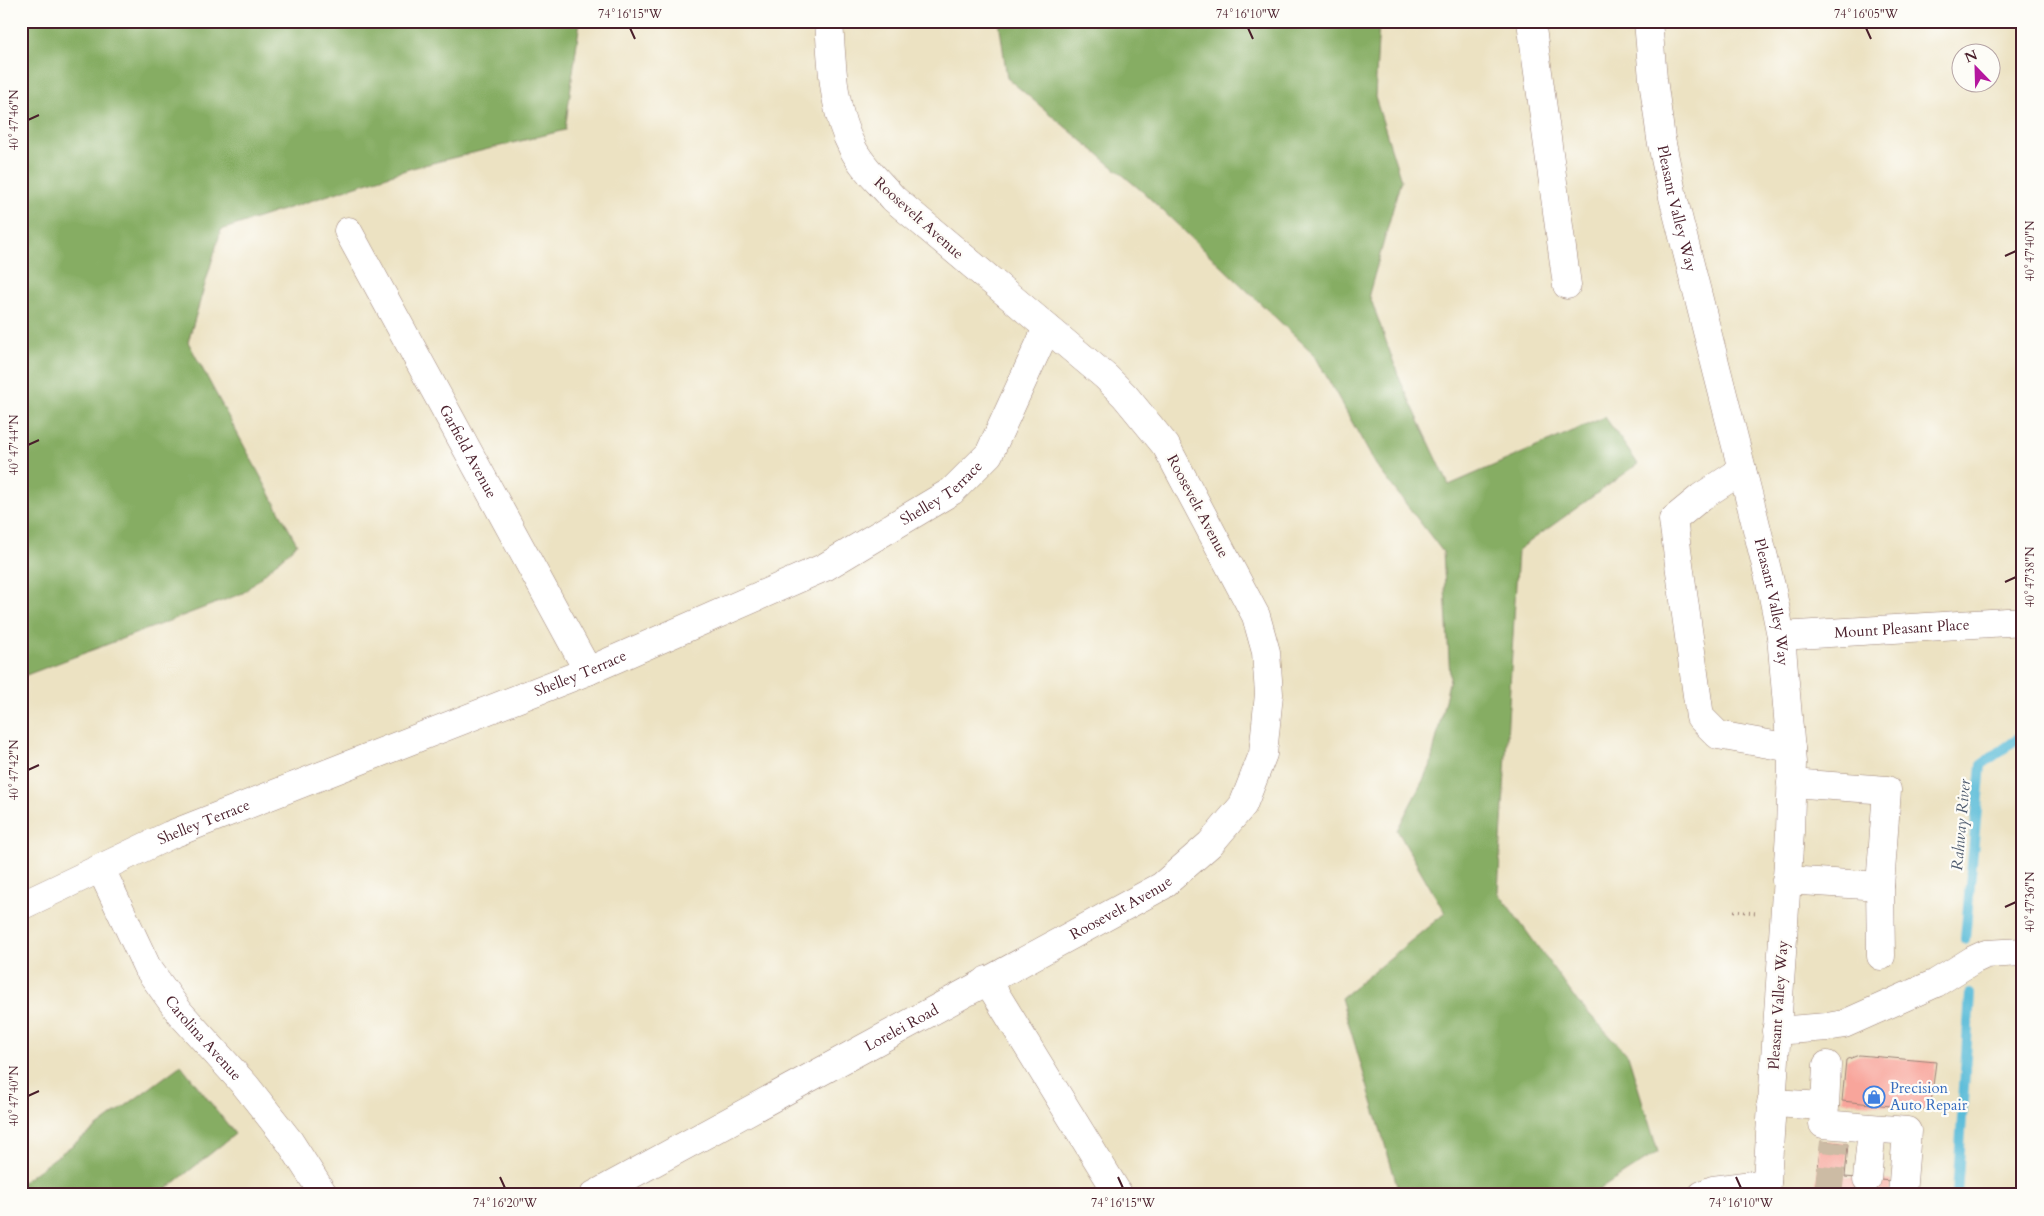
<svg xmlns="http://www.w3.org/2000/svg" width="2044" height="1216" font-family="Cardo,serif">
  <rect width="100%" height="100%" fill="#fdfcf7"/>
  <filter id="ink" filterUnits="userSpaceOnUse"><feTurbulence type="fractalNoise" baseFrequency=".02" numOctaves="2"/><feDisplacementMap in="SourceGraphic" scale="10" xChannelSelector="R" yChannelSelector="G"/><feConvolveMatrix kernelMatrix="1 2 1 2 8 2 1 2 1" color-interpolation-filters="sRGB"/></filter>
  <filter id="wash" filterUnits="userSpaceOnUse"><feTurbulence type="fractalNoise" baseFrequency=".0096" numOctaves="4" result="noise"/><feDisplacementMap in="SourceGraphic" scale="20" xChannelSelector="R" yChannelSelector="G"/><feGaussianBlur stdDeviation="1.12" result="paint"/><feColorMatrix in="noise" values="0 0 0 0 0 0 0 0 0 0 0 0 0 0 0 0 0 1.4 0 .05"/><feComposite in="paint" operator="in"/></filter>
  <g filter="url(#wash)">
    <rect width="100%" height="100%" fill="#ece2c2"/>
    <path fill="#86ad64" stroke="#686648" d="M21 21H580L565 130 412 168 221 230 188 342 297 544 243 593 21 677Z
      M999 21H1379L1375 97 1401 180 1369 294 1400 380 1449 485 1605 417 1638 464 1518 550 1498 892 1577 1001 1628 1055 1658 1152 1591 1195H1400L1341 998 1445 913 1397 830 1430 767 1450 678 1443 552 1376 465 1314 354 1143 192 1007 78Z
      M181 1065 235 1134 159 1195H21V1183Z"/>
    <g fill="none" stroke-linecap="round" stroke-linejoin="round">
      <path stroke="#59bbd8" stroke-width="10" d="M1965 939 1981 765 2023 735
        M1957 1195 1970 994"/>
    </g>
    <g id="blocks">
      <path fill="#f8a59b" d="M1859 1055 1936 1062 1930 1110 1842 1101 1846 1060Z
        M1821 1141 1848 1144 1845 1177 1891 1181 1890 1195H1815Z"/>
    </g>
  </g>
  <g filter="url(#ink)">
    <use href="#blocks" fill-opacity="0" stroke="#9b8076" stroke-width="1"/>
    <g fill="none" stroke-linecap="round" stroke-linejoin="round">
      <path stroke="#ccbba4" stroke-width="28" stroke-dasharray="28 14" stroke-linecap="butt" d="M1828 1195 1834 1142"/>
      <g stroke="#9b8076" stroke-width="29">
        <g id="minor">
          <path d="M1531 21 1567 285"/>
          <path id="s1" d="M348 231 588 671"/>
          <path d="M1742 470 1701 497 1673 520 1700 717 1718 735 1791 748"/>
          <path id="s2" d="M1781 636 2023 621"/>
          <path id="s3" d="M101 869 147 967 180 1013 246 1086 290 1142 324 1195"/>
          <path d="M1786 880 1880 886 1887 790 1791 783"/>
          <path d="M1880 886 1881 956"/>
          <path id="s4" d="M21 906 170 835 588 671 825 567 952 491 989 454 1047 328"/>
          <path d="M987 980 1119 1195"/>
          <path d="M1776 1031 1827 1027 1844 1024 1936 983 1973 960 1986 954 2023 952"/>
          <path d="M1771 1103 1825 1106 1823 1124 1907 1131 1902 1195"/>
          <path d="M1825 1106 1827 1065"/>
          <path d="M1867 1179 1872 1129"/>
          <path id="s5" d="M594 1195 1162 886 1210 844 1243 805 1263 754 1269 694 1266 652 1256 616 1166 446 1125 396 1106 377 894 199C880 183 863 168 853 149 832 109 832 64 829 21"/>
          <path d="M1702 1195 1713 1190 1767 1183"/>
        </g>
      </g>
      <g stroke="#9b8076" stroke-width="29">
        <g id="major">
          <path id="s6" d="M1648 21 1653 79 1661 139 1673 197 1753 513 1771 586 1781 636 1792 763 1790 832 1766 1195"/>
        </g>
      </g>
      <path stroke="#9b8076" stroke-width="3" stroke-dasharray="1 4" stroke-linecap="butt" d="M1734 911 1756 913"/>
      <use href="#minor" stroke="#fff" stroke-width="28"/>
      <use href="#major" stroke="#fff" stroke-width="28"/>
    </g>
  </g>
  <path fill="none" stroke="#4a1f2b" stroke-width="2" d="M630 28 635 39M1248 28 1253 39M1866 28 1871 39M28 120 39 115M2005 256 2016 251M28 445 39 440M2005 582 2016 577M28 770 39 765M2005 907 2016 902M28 1096 39 1091M500 1177 505 1188M1118 1177 1123 1188M1736 1177 1741 1188"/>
  <defs>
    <g id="shop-ring" transform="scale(1.125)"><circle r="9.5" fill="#fdfcf7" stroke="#3f7fe0" stroke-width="1.5"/><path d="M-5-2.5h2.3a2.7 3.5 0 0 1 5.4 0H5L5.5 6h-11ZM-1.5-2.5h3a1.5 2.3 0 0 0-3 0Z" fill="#3f7fe0"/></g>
  </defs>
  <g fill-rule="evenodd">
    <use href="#shop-ring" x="1874" y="1097"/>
  </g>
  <g text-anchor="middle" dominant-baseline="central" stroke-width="4.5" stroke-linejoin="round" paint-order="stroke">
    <g font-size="15" fill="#4a1f2b" stroke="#fdfcf7">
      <text stroke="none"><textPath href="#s6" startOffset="190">Pleasant Valley Way</textPath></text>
      <text transform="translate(919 218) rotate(42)">Roosevelt Avenue</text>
      <text stroke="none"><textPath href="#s1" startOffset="251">Garfield Avenue</textPath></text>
      <text stroke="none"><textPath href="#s4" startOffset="1011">Shelley Terrace</textPath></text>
      <text transform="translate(1198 506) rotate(62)">Roosevelt Avenue</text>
      <text stroke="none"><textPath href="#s6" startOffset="595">Pleasant Valley Way</textPath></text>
      <text stroke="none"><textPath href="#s2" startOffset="121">Mount Pleasant Place</textPath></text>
      <text stroke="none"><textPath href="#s4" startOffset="606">Shelley Terrace</textPath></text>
      <text stroke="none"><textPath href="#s4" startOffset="201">Shelley Terrace</textPath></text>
      <text stroke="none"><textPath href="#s5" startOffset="600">Roosevelt Avenue</textPath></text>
      <text transform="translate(1778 1005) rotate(-86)">Pleasant Valley Way</text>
      <text stroke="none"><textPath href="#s5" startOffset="350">Lorelei Road</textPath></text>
      <text stroke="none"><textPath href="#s3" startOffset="199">Carolina Avenue</textPath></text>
    </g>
    <g font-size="15" fill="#366cbe" stroke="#fdfcf7" text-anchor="start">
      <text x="1890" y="1088">Precision<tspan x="1890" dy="17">Auto Repair</tspan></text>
    </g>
    <g font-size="16" font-style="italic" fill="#505d70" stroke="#fdfcf7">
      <text transform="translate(1961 825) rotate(-85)">Rahway River</text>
    </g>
  </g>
  <rect width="2044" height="1216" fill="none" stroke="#fdfcf7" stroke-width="55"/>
  <g transform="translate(1976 68) rotate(337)"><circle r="24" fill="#fdfcf7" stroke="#b5a4a5"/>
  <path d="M0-4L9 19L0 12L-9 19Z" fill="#b5179e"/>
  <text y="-8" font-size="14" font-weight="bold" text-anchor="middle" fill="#4a1f2b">N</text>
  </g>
  <rect x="28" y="28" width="1988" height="1160" fill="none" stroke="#4a1f2b" stroke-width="2"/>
  <g font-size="12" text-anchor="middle" fill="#4a1f2b">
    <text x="630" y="18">74°16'15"W</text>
    <text x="1248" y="18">74°16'10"W</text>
    <text x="1866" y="18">74°16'05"W</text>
    <text transform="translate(14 120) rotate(-90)" y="4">40°47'46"N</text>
    <text transform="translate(2030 251) rotate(-90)" y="4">40°47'40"N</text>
    <text transform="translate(14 445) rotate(-90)" y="4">40°47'44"N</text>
    <text transform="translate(2030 577) rotate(-90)" y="4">40°47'38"N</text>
    <text transform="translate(14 770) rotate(-90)" y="4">40°47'42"N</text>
    <text transform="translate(2030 902) rotate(-90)" y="4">40°47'36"N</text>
    <text transform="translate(14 1096) rotate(-90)" y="4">40°47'40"N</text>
    <text x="505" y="1207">74°16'20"W</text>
    <text x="1123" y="1207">74°16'15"W</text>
    <text x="1741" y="1207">74°16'10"W</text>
  </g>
</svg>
